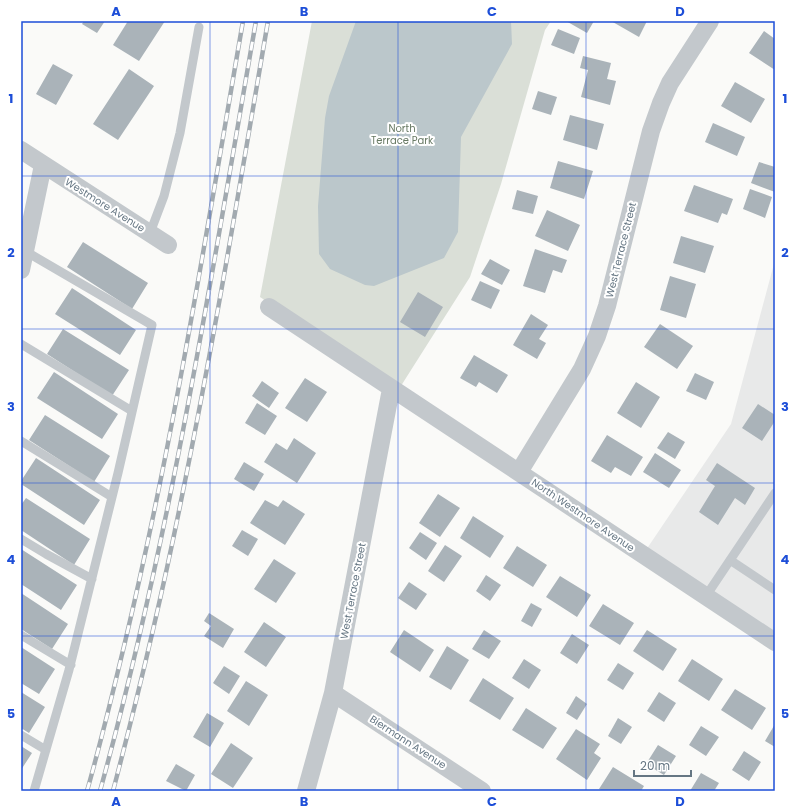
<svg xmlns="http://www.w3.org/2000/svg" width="796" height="812" font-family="Poppins,sans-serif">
  <rect width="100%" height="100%" fill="#fafaf8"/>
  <path fill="#e8e9e9" d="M775 260V635L646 550 731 424Z"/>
  <path fill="#dadfd7" d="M312 21H551L545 30 501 184 470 277 399 389 260 297Z"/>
  <path fill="#bbc7cb" d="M356 21H511L512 44 461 137 458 232 444 258 374 286 365 285 330 269 319 254 318 206 325 118 329 96Z"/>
  <path fill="#aab3b9" d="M84 21H105L97 33 82 24Z
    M128 21H165L139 61 113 45Z
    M566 21H594L587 33Z
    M611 21H647L639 37Z
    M558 29 580 38 574 54 551 45Z
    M764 31 775 39V70L749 53Z
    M583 56 611 63 607 79 616 81 610 105 581 97 588 70 580 68Z
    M53 64 73 75 56 105 36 94Z
    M129 69 154 86 118 140 93 124Z
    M735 82 765 99 751 123 721 106Z
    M538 91 557 97 551 115 532 109Z
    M570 115 604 124 597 150 563 140Z
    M713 123 745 137 737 156 705 142Z
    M558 161 593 171 584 199 550 188Z
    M759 162 775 167V192L751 183Z
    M694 185 733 199 727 215 722 213 718 223 684 211Z
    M750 189 772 197 765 218 743 209Z
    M517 190 538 196 533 214 512 209Z
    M547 210 580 225 568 251 535 236Z
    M681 236 714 246 705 273 673 263Z
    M83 242 148 283 132 309 67 267Z
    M535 249 567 260 562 273 553 270 545 293 523 286Z
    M490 259 510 270 502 285 481 274Z
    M670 276 696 284 686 318 660 310Z
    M480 281 500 290 491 309 471 300Z
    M72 288 136 330 120 355 55 314Z
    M418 292 443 307 425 337 400 322Z
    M531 314 548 325 539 339 546 343 537 359 513 345Z
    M660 324 693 346 677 369 644 347Z
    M63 329 129 370 112 396 47 354Z
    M474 355 508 375 497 393 479 382 476 387 460 378Z
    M54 372 118 414 102 439 37 398Z
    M695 373 714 382 706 400 686 391Z
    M305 378 327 392 307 422 285 408Z
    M262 381 279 393 269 408 252 396Z
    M636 382 660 397 641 428 617 413Z
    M257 403 277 416 265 435 245 423Z
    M758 404 775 415V421L762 441 742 428Z
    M45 415 110 456 94 482 29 440Z
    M668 432 685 442 675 459 657 448Z
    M607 435 643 457 631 476 615 467 611 473 591 461Z
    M294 438 316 453 297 483 264 462 276 443 287 450Z
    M655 453 681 470 669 488 643 472Z
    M36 458 100 500 84 525 21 484V481Z
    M244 462 264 474 254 491 234 479Z
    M717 463 755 488 745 505 735 498 718 525 699 512 715 486 706 480Z
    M438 494 460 508 440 537 419 523Z
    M26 498 90 539 74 565 21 530V505Z
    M265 500 278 507 283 500 305 514 285 545 250 523Z
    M473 516 504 536 490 558 460 538Z
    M242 530 258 539 248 556 232 546Z
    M420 532 437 543 426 560 409 548Z
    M445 545 462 556 444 582 428 571Z
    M517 546 547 565 533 587 503 568Z
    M21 549 77 585 61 610 21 584Z
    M274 559 296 573 276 603 254 589Z
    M486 575 501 585 490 601 476 591Z
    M560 576 591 595 577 617 546 597Z
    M409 582 427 594 416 610 398 598Z
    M21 593 68 624 52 649 21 629Z
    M531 603 542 609 532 627 521 621Z
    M603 604 634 623 620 645 589 626Z
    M209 613 234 629 223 648 204 636 211 626 204 621Z
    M264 622 286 637 266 667 244 652Z
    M404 630 434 650 420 672 390 652Z
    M484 630 501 641 489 659 472 649Z
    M647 630 677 649 663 671 633 651Z
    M572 634 589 645 577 664 560 653Z
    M447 646 469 660 451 690 429 677Z
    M21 647 55 669 39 694 21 683Z
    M524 659 541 670 529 689 512 678Z
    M692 659 723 679 709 701 678 681Z
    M618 663 634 673 623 690 607 680Z
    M224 666 240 676 229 694 213 683Z
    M483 678 514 698 500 720 469 701Z
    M246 681 268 695 249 726 227 711Z
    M735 689 766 708 752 730 721 710Z
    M21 692 45 707 29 733 21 728Z
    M659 692 676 703 664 722 647 711Z
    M576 696 587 704 577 720 566 713Z
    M526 708 557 728 543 749 512 730Z
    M207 713 224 723 210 747 193 737Z
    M618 718 632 727 621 744 608 736Z
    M775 724V747L765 741Z
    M701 726 719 737 706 756 689 745Z
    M576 729 600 744 594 753 601 758 587 780 556 759Z
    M231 743 253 758 233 788 211 774Z
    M658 745 676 756 664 775 646 764Z
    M21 746 32 753 21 770Z
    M744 751 761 762 749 781 732 770Z
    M176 764 195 775 186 791 166 781Z
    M613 767 644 786 641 791H603L599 789Z
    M701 773 719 783 714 791H690Z"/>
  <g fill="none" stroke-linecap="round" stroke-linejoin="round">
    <path stroke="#c3c8cc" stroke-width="9" d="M150 233 164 196 180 133 199 27
      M25 251 152 325 118 473 69 670 34 791
      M21 344 132 411
      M21 441 112 497
      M21 539 46 554 92 579
      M730 560 775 590
      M706 596 775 493
      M21 635 71 665
      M21 735 46 750"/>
    <path stroke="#c3c8cc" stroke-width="18" d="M21 150 168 245
      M21 270 43 165
      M269 307 775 642
      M519 472 582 369 597 336 607 306 651 131 661 103 670 83 710 21
      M333 693 482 791
      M306 791 333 693 391 389"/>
    <g stroke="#a2aab0" stroke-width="4.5">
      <path id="rail" d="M87 791C101 742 113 692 125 642 174 437 207 229 243 21
        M100 791C170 538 211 279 256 21
        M113 791C139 692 163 592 183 491 215 335 241 178 268 21"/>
    </g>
    <use href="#rail" stroke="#fff" stroke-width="3" stroke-dasharray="9" stroke-linecap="butt"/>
  </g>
  <path fill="none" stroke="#1d4ed8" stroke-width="1" stroke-opacity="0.55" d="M210 21V791M398 21V791M586 21V791M21 176H775M21 329H775M21 483H775M21 636H775"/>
  <g text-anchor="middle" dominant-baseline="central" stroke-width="4" stroke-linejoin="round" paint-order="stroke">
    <g font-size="10" fill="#687a64" stroke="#fff">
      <text x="402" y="128">North<tspan x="402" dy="12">Terrace Park</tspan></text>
    </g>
    <g font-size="10" fill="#657683" stroke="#fff">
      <text transform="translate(105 205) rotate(32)">Westmore Avenue</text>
      <text transform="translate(621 250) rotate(-76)">West Terrace Street</text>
      <text transform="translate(583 515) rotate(34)">North Westmore Avenue</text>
      <text transform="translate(353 591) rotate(-79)">West Terrace Street</text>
      <text transform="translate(408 742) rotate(33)">Biermann Avenue</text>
    </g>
  </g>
  <rect width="796" height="812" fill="none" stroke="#ffffff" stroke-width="44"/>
  <path d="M634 770v6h57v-6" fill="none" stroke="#657683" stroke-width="2"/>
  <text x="640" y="770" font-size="12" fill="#657683" stroke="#ffffff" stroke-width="3" paint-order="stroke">20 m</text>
  <rect x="22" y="22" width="752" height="768" fill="none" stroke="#1d4ed8" stroke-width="1.5"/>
  <g font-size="13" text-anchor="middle" font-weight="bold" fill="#1d4ed8">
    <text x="116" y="16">A</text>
    <text x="304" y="16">B</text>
    <text x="492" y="16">C</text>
    <text x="680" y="16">D</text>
    <text x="11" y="103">1</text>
    <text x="785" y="103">1</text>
    <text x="11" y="257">2</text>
    <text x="785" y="257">2</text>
    <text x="11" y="411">3</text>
    <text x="785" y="411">3</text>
    <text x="11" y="564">4</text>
    <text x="785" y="564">4</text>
    <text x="11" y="718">5</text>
    <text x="785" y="718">5</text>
    <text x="116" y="806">A</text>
    <text x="304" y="806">B</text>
    <text x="492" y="806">C</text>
    <text x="680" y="806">D</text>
  </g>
</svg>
